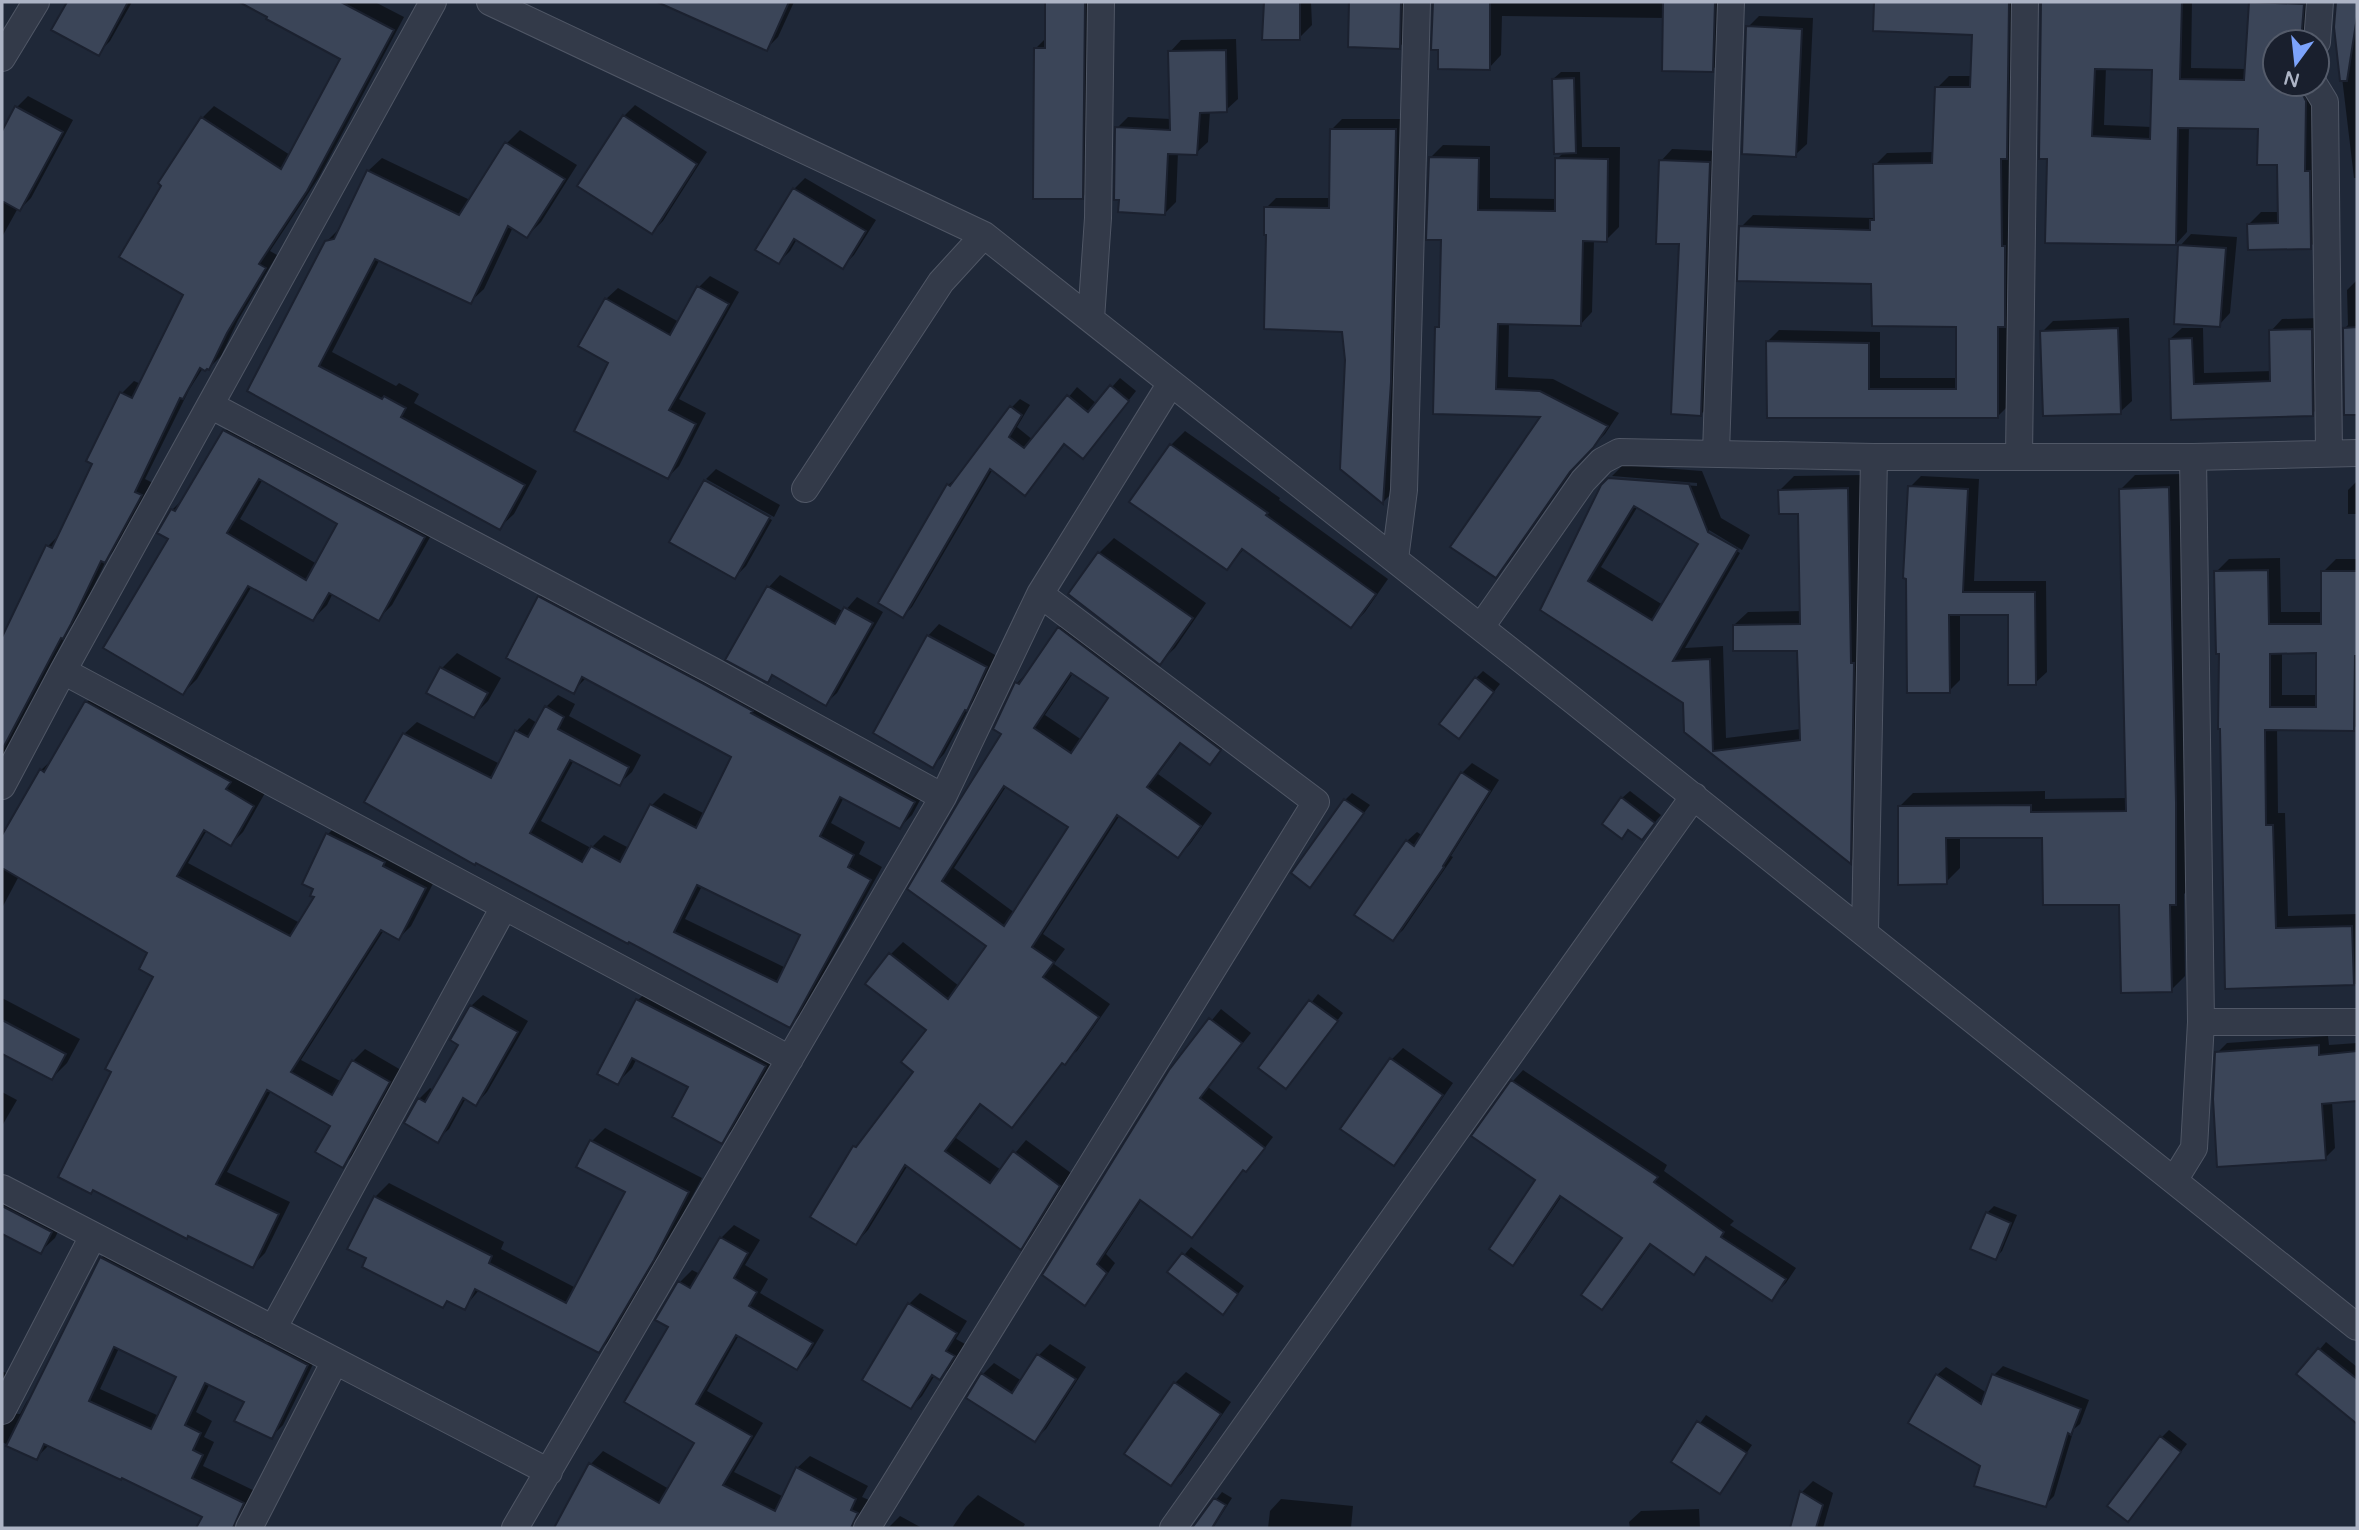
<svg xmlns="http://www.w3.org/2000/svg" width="2359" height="1530" font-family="'Varela Round',sans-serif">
  <rect width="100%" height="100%" fill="#1f2838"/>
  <path fill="#0007" fill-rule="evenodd" d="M69 2H132L110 41 98 53 54 30Z
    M242 2H375L404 17 319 177 270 251 277 255 238 320 221 356 209 368H203L189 390 145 479 153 483 116 549 108 557 82 610 69 630 2 758V641L48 546 61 533 94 463 122 393 134 381 141 384 185 295 164 185 160 183 202 118 214 106 290 155 342 58Z
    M698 2H794L778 37 767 48 692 15Z
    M1046 2H1096L1093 186 1082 198 1036 48 1046 38Z
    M1265 2H1311L1312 25 1299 38H1264Z
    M1351 2H1413L1412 35 1399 47 1350 46Z
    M1434 2H1727L1725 58 1712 70 1665 18 1502 16 1501 55 1489 68 1440 49 1433 48Z
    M1876 2H2020L2010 404 1998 416H1769L1767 342 1779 330 1880 332V378H1958V325L1873 282 1741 227 1753 215 1874 218 1875 165 1887 153 1934 152 1937 88 1949 76H1973L1974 33 1875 30Z
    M2042 2H2192L2191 68 2247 69 2251 2H2314L2318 41 2317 57V42H2275V84H2315L2322 235 2310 247 2249 224 2261 212H2280L2278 163 2259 127 2189 126 2187 232 2176 244 2049 157H2040ZM2106 67 2154 68 2152 127 2104 125Z
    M2336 2H2357V178H2354L2336 27Z
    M1759 16 1813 18 1807 144 1795 155 1748 27Z
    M1236 39 1238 99 1226 110 1210 111 1208 142 1196 153 1178 152 1176 202 1165 213 1117 128 1128 117 1171 119 1170 52 1181 40Z
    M1561 72H1580L1582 147H1620L1619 227 1606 240H1594L1592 312 1580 325 1509 323 1508 377 1553 379 1619 413 1605 434 1582 457 1508 563 1496 575 1543 416 1434 412 1437 328 1441 325 1443 238 1430 158 1443 145 1490 146V198L1557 199V159L1564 152 1553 79Z
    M28 96 73 120 31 198 20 209 18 208 2 237V135L17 107Z
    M635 105 707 152 663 221 652 232 624 116Z
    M1342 119H1406L1393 492 1383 502 1346 360 1344 330 1268 233 1266 208 1276 198H1331V130Z
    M520 130 577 165 541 222 527 236 513 227 484 289 470 302 380 259 332 352 396 386 399 383 419 394 414 403 537 471 514 514 500 527 249 390 326 242 341 227 368 171 382 158 470 200 507 143Z
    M1672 149 1720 151 1712 403 1701 414 1681 243 1661 161Z
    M805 178 876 220 854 255 843 266 797 239 790 251 779 262 794 189Z
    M2191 234 2237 237 2230 313 2219 325 2180 246Z
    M710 276 739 292 679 399 706 413 679 466 668 477 611 362 606 299 618 288 679 322 699 287Z
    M2357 280V415H2350L2345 328 2348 325 2347 290Z
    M2129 318 2132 401 2120 412 2042 332 2053 321Z
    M2322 318 2323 403 2312 414 2173 418 2170 339 2182 328H2203L2204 373 2272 371 2271 331 2282 319Z
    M1120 378 1136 391 1091 448 1066 443 1025 494 993 469 912 607 903 616 948 485 958 477 1011 408 1020 399 1030 405 1017 427 1033 440 1077 387 1097 404Z
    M239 417 438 523 392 605 378 619 333 593 327 605 313 619 252 586 197 679 183 693 171 538 172 510 187 495 225 431ZM263 479 339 523 317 564 240 519Z
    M1185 431 1280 498 1279 500 1388 579 1365 612 1351 626 1244 549 1227 568 1171 445Z
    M1623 465 1702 471 1721 518 1750 535 1742 550 1709 530V534L1740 553 1685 648 1723 646 1726 738 1801 729 1799 649 1734 625 1748 612 1802 611 1800 513 1780 490 1794 476 1861 475 1864 848 1850 862 1686 731 1685 702 1543 609 1603 486 1610 478V480L1697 486V483L1612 476ZM1638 506 1700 544 1663 605 1601 567Z
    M716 469 780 505 774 517 706 479Z
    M2183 474 2189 889 2184 894 2185 976 2171 990 2121 903 2044 836 1960 837V868L1946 882 1899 807 1913 793 2045 791V799L2127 798 2121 489 2135 475Z
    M1921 476 1979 479 1974 581H2046L2047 672 2035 683 2010 613H1960V680L1949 691 1908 577 1910 487Z
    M706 480V483L772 520 746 566 735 577 705 481Z
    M2357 481V514H2348V490Z
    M1114 538 1206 603 1175 648 1160 662 1099 553Z
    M2280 558 2281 612H2323V572L2336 559H2357V725L2353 730 2277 728 2278 813H2285L2288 916 2357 914V984L2227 987 2221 653 2216 572 2229 559ZM2318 651 2317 695H2282V652Z
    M780 575 844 612 857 597 883 612 837 693 825 704 774 674 767 681 727 659 769 587Z
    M551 585 926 789 912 815 900 827 844 797 831 823 865 842 859 854 882 867 802 1013 789 1026 630 940 404 734 417 722 500 764 517 731 529 718 537 723 546 707 558 695 575 704 569 716 641 755 632 772 619 784 574 760 541 821 591 848 604 835 629 848 652 805 664 793 705 814 734 756 587 677 573 691 539 597ZM702 886 802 935 786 968 685 919Z
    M1071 616 1232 737 1210 762 1182 742 1158 774 1212 813 1190 844 1178 856 1120 815 1043 934 1065 949 1054 964 1110 1004 1077 1051 1063 1062 1024 1114 1012 1126 982 1103 956 1138 1001 1170 1026 1140 1071 1173 1033 1235 1021 1247 908 1165 868 1230 856 1243 855 1147 867 1134 915 1071 928 1030 890 955 903 942 959 986 988 946 909 889 1004 734 1017 683 1029 671 1059 628ZM1074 672 1111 697 1082 740 1045 715ZM1007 785 1071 826 1015 913 954 868Z
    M939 624 997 656 977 698 972 703 944 754 933 766 928 636Z
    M457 653 501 678 488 701 473 716 442 668Z
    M1483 671 1500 684 1465 729 1476 678Z
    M99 690 265 793 243 832 231 844 207 830 188 863 300 923 316 896 328 834 340 822 437 876 411 926 399 938 384 930 301 1060 342 1082 353 1061 365 1049 401 1070 354 1154 342 1166 332 1125 271 1091 227 1172 290 1202 265 1253 253 1265 113 1071 156 976 150 952 19 876 2 908V838L41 770 54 758 87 702Z
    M1472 763 1499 780 1451 856 1453 857 1403 930 1393 939 1407 841 1417 832 1423 836 1462 773Z
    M1630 791 1661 815 1642 838 1629 829 1622 837V798Z
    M1352 793 1370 805 1310 885 1345 800Z
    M653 985 780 1051 736 1126 721 1142 690 1086 637 1058 632 1068 617 1083 599 1073 638 1000Z
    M1318 994 1343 1013 1293 1079 1261 1067Z
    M483 995 528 1021 487 1092 476 1104 466 1098 449 1129 437 1140 419 1099 430 1088 434 1090 460 1044 471 1006Z
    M2 998 80 1039 67 1063 52 1078 2 1052Z
    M1221 1009 1251 1033 1208 1087 1273 1137 1256 1160 1246 1170 1244 1169 1192 1236 1142 1199 1106 1254 1115 1263 1094 1294 1085 1304 1044 1274 1170 1071Z
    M2328 1036 2329 1045 2357 1043V1099L2332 1102 2335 1148 2325 1158 2217 1053 2227 1043Z
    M1403 1048 1453 1083 1405 1152 1393 1163 1343 1128 1392 1059Z
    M1523 1070 1667 1165 1664 1171 1734 1221 1730 1225 1796 1268 1786 1283 1774 1295 1708 1257 1693 1273 1652 1243 1613 1297 1602 1308 1624 1238 1562 1196 1524 1252 1513 1263 1537 1179 1513 1081Z
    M2 1092 17 1100 2 1126Z
    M605 1128 702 1178 667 1244 612 1338 599 1351 480 1289 464 1308 449 1300 443 1306 368 1258 349 1248 375 1197 389 1183 504 1242 501 1249 576 1288 627 1191 592 1141Z
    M2 1183 65 1217 55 1238 40 1252 2 1232Z
    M1994 1206 2017 1215 2002 1251 1995 1258 1987 1213Z
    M734 1225 760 1240 745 1265 768 1279 760 1293 824 1330 809 1355 797 1368 739 1335 707 1391 763 1423 734 1472 784 1497 797 1468 810 1456 868 1486 862 1497 869 1500 870 1528 557 1527 591 1464 603 1451 669 1489 696 1442 670 1327 679 1283 692 1270 700 1274 721 1238Z
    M114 1245 319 1352 283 1425 271 1437 246 1401 210 1383 196 1412 212 1421 204 1437 214 1442 203 1466 255 1491 244 1528H198L204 1516 122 1476 49 1445 36 1458 2 1442V1408L8 1413 20 1414 27 1401 36 1392 101 1258ZM119 1348 179 1376 159 1416 100 1389Z
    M1191 1247 1244 1286 1230 1305 1170 1272Z
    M920 1293 967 1321 956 1339 965 1344 951 1367 940 1378 935 1375 922 1396 911 1407 909 1304Z
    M2326 1342 2357 1367V1422L2299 1374Z
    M1050 1344 1086 1367 1046 1429 1034 1440 983 1374 994 1363 1022 1381 1039 1355Z
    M2003 1366 2089 1400 2080 1424 2074 1429 2054 1496 2045 1505 1982 1465 1937 1375 1946 1367 1987 1393 1994 1375Z
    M2 1371 8 1374 2 1386Z
    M1186 1372 1231 1402 1182 1473 1171 1484 1126 1454 1175 1383Z
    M1706 1415 1752 1445 1720 1492 1673 1461Z
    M2169 1430 2187 1444 2128 1520 2161 1438Z
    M1813 1481 1833 1493 1823 1528H1791L1802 1492Z
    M1222 1492 1232 1498 1213 1528H1194Z
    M978 1495 1025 1524 1023 1528H952L966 1507Z
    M1281 1499 1353 1506 1351 1528H1268L1270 1511Z
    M1699 1509 1700 1528H1630L1629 1522 1641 1511Z
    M900 1516 922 1528H888Z"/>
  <path fill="#3b4558" stroke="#1b212f" stroke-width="2" fill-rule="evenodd" d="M67 2H128L99 56 51 30Z
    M239 2H341L394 30 307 191 259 264 266 268 227 333 209 370 207 369 205 371 200 368 183 399 180 398 135 492 142 495 105 563 101 561 71 624 63 639 61 638 2 750V637L46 545 52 548 92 464 86 461 120 392 132 398 183 295 119 257 161 186 158 183 201 117 281 169 340 59 266 19 267 17Z
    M657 2H789L767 51Z
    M1045 2H1085L1083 199H1033L1034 48H1045Z
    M1264 2H1300V40H1262Z
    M1349 2H1401L1400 49 1348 47Z
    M1433 2H1490V70L1438 69V50H1431Z
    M1663 2H1715L1713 72 1662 71Z
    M1874 2H2009L2007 159H2001L2002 246H2005V327H1998V418H1767L1766 341 1869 343V389H1956V327L1872 326 1871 284 1737 281 1739 226 1870 230V220H1874L1873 164 1932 163 1935 87H1970L1972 35 1873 31Z
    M2041 2H2182L2180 79 2244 80 2249 2 2304 4 2301 42H2275V84H2298L2306 101 2305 171H2310L2311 249 2248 250 2247 224 2278 223 2277 165H2257L2258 129 2178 128 2176 245 2045 243 2047 159H2039ZM2095 69 2152 70 2150 139 2092 136Z
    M2336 2H2357V17L2347 81H2340L2334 27Z
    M1746 26 1802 29 1796 157 1742 154Z
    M1226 50 1227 112 1200 113 1197 155 1168 154 1165 215 1118 212 1119 200H1114L1115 127 1170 130 1168 51Z
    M1574 78 1576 153 1554 154 1552 79Z
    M15 106 63 132 20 211 2 201V131Z
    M623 115 697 164 652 234 577 186Z
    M1330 129H1396L1391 382 1383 504 1340 469 1345 360 1342 332 1264 329 1266 235H1264V207L1329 208Z
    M505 142 565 179 527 238 508 226 471 304 375 259 319 366 382 399 384 396 406 408 401 417 525 485 500 530 247 391 325 241 334 239 367 170 459 215Z
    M1429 157 1479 158 1478 210 1555 211V158L1608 159 1607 242 1583 241 1581 326 1498 324 1496 389 1540 391 1608 426 1593 448 1570 472 1496 578 1450 547 1540 417 1433 414 1435 327H1439L1441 240H1426Z
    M1659 160 1710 162 1701 416 1671 414 1679 244H1656Z
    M793 188 866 231 843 269 794 239 779 264 755 250Z
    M2178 245 2226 248 2220 327 2174 324Z
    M697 286 729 304 669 410 696 424 668 479 574 431 608 363 578 346 605 298 670 335Z
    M2357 327V415H2344L2343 328Z
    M2118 328 2121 414 2043 416 2040 331Z
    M2312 329 2313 416 2171 420 2169 339 2192 338 2194 384 2270 381 2269 330Z
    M1110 385 1129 401 1083 459 1064 444 1025 496 990 469 903 618 878 603 947 484 950 486 1010 406 1022 415 1009 437 1024 448 1067 395 1088 412Z
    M223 430 425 537 379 621 329 593 313 621 248 586 183 695 103 648 168 539 157 533 171 509 175 511ZM259 479 337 524 306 580 227 533Z
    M1170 444 1268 513 1266 515 1376 594 1351 628 1242 549 1227 570 1129 502Z
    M1608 478 1689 484 1708 532 1738 549 1673 661 1710 659 1713 751 1800 740 1797 651H1733V625L1800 624 1798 514H1779L1778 490 1848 488 1851 663H1854L1851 864 1684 732 1683 703 1540 610 1601 485ZM1634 506 1698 544 1652 620 1588 581Z
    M704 480 770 517 735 579 669 542Z
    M1908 486 1968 489 1963 592H2035L2036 685H2008V615H1949L1950 693H1907L1906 579 1903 578Z
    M2169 487 2176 802V905H2170L2172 992 2121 993 2119 905H2043L2042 838H1946L1947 884 1898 885V806L2031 805V812L2126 811 2119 489Z
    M1098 552 1193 618 1160 665 1068 594Z
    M2268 570 2269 624H2321V571H2357V656H2355L2354 731 2265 730 2266 825H2273L2276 928 2352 926 2354 985 2225 989 2220 729H2218L2219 654H2216L2214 571ZM2316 653V707H2270V654Z
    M767 586 835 624 844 607 873 623 826 706 772 675 768 683 725 660Z
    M538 596 704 684 753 711 751 713 915 802 900 829 840 797 820 836 854 855 848 867 871 880 790 1028 629 942 628 944 476 863 475 865 364 802 403 733 491 778 515 730 528 737 545 706 564 717 558 729 629 767 620 786 570 760 530 833 582 862 591 846 620 862 650 804 696 828 731 757 582 677 574 694 506 658ZM697 885 800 935 777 982 674 932Z
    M1058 627 1221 750 1210 765 1180 743 1147 787 1201 826 1178 858 1117 815 1032 947 1054 962 1043 977 1099 1017 1065 1065 1062 1063 1012 1128 980 1104 945 1151 990 1183 1013 1151 1060 1186 1021 1250 905 1165 856 1245 810 1217 853 1146 856 1147 913 1072 901 1062 926 1030 865 984 889 953 948 999 986 946 907 889 959 801 1001 734 993 729 1015 682 1019 684ZM1071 673 1108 698 1071 753 1034 728ZM1004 786 1068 827 1004 926 942 881Z
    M927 635 987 667 967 711 965 710 933 768 873 733Z
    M440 667 488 693 474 718 426 693Z
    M1475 677 1494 692 1459 739 1439 724Z
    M85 701 231 782 226 789 254 806 231 846 204 830 177 876 290 936 314 897 310 896 313 889 302 884 326 833 385 862 383 866 426 888 399 940 381 930 291 1072 332 1095 352 1060 390 1082 343 1168 315 1152 330 1126 267 1090 216 1184 279 1214 253 1268 188 1236 187 1239 93 1190 91 1194 58 1177 111 1072 105 1069 153 977 139 969 147 953 2 868V835L40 769 44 772Z
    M1461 772 1490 791 1443 866 1444 867 1393 941 1354 915 1406 840 1414 846Z
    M1621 797 1655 823 1642 840 1628 830 1622 839 1602 824Z
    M1344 799 1364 813 1310 888 1291 873Z
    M636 999 766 1066 722 1144 672 1117 688 1087 632 1058 618 1085 597 1074Z
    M1309 1000 1338 1021 1286 1089 1258 1068Z
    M470 1005 518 1032 476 1106 463 1098 438 1143 404 1123 418 1098 425 1102 458 1045 450 1040Z
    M1209 1018 1242 1043 1200 1098 1265 1148 1246 1172 1243 1170 1192 1238 1140 1200 1097 1264 1107 1273 1085 1306 1042 1275 1169 1070Z
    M2 1020 66 1054 52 1080 2 1054Z
    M2319 1045V1055L2357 1051V1101L2322 1104 2326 1160 2217 1167 2213 1099 2215 1052Z
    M1390 1058 1443 1095 1394 1166 1340 1129Z
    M1511 1080 1658 1177 1654 1182 1724 1232 1721 1237 1786 1279 1772 1301 1706 1257 1694 1275 1650 1244 1602 1310 1581 1295 1622 1238 1560 1196 1513 1266 1489 1249 1535 1180 1471 1136Z
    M590 1140 689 1192 654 1260 599 1353 475 1289 465 1310 447 1301 443 1308 362 1267 366 1258 347 1249 374 1196 492 1256 489 1263 566 1303 625 1192 576 1167Z
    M2 1206 52 1232 41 1254 2 1234Z
    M1986 1212 2011 1223 1996 1260 1970 1249Z
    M720 1237 748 1253 734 1278 757 1292 749 1306 813 1343 797 1370 736 1335 696 1404 752 1436 723 1485 775 1511 796 1467 856 1499 851 1510 858 1513 851 1528H554L589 1463 659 1503 694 1443 624 1402 668 1327 655 1320 678 1281 690 1288Z
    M1182 1253 1238 1294 1223 1315 1167 1272Z
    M100 1257 308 1365 272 1439 234 1421 244 1402 205 1383 185 1425 201 1433 193 1450 203 1455 192 1478 244 1503 233 1528H196L202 1517 122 1478 121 1480 44 1444 37 1460 6 1446ZM114 1347 176 1377 151 1429 89 1401Z
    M908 1303 957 1333 946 1351 955 1356 940 1380 932 1375 911 1409 862 1380Z
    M2318 1348 2357 1379V1424L2296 1374Z
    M1037 1354 1076 1379 1035 1442 966 1398 981 1373 1012 1393Z
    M1936 1374 1981 1404 1992 1374 2081 1409 2071 1435 2068 1433 2046 1507 1974 1486 1980 1466 1908 1423Z
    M1174 1382 1221 1414 1171 1486 1124 1454Z
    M1697 1421 1747 1453 1720 1494 1671 1462Z
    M2160 1436 2181 1452 2128 1522 2107 1506Z
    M1800 1491 1823 1505 1816 1528H1790Z
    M1214 1498 1226 1505 1212 1528H1192Z"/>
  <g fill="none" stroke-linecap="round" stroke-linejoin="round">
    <g stroke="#505766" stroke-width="28">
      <path id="minor" d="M490 2 984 235 1575 702 2357 1327
        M2317 42 2320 2
        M2 58 36 2
        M2314 84 2325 102 2329 452
        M1091 319 1098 218 1101 2
        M210 405 711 670 943 797
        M1716 453 1731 2
        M2019 456 2025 2
        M805 489 941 282 984 235
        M1395 559 1404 490 1417 2
        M1481 627 1583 481 1602 461 1619 452 1874 457H2193L2357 453
        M63 671 790 1059
        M2 786 63 671 433 2
        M1865 932 1874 457
        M2201 1022H2357
        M2175 1179 2194 1148 2201 1022 2193 457
        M2 1188 549 1472
        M273 1329 504 907
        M2 1411 93 1236
        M249 1528 335 1361
        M515 1528 943 797 1040 594 1171 383
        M867 1528 1316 802 1040 594
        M1173 1528 1694 796"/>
    </g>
    <use href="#minor" stroke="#333a49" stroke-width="26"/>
  </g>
  <rect width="2359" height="1530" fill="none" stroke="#adb4c5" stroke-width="7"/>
  <g transform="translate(2296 63) rotate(195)"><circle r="33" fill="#191f2d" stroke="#545b6a" stroke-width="2"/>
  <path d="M0-5L12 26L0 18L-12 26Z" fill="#7ca3fb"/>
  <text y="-10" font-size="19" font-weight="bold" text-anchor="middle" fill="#adb4c5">N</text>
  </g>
</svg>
